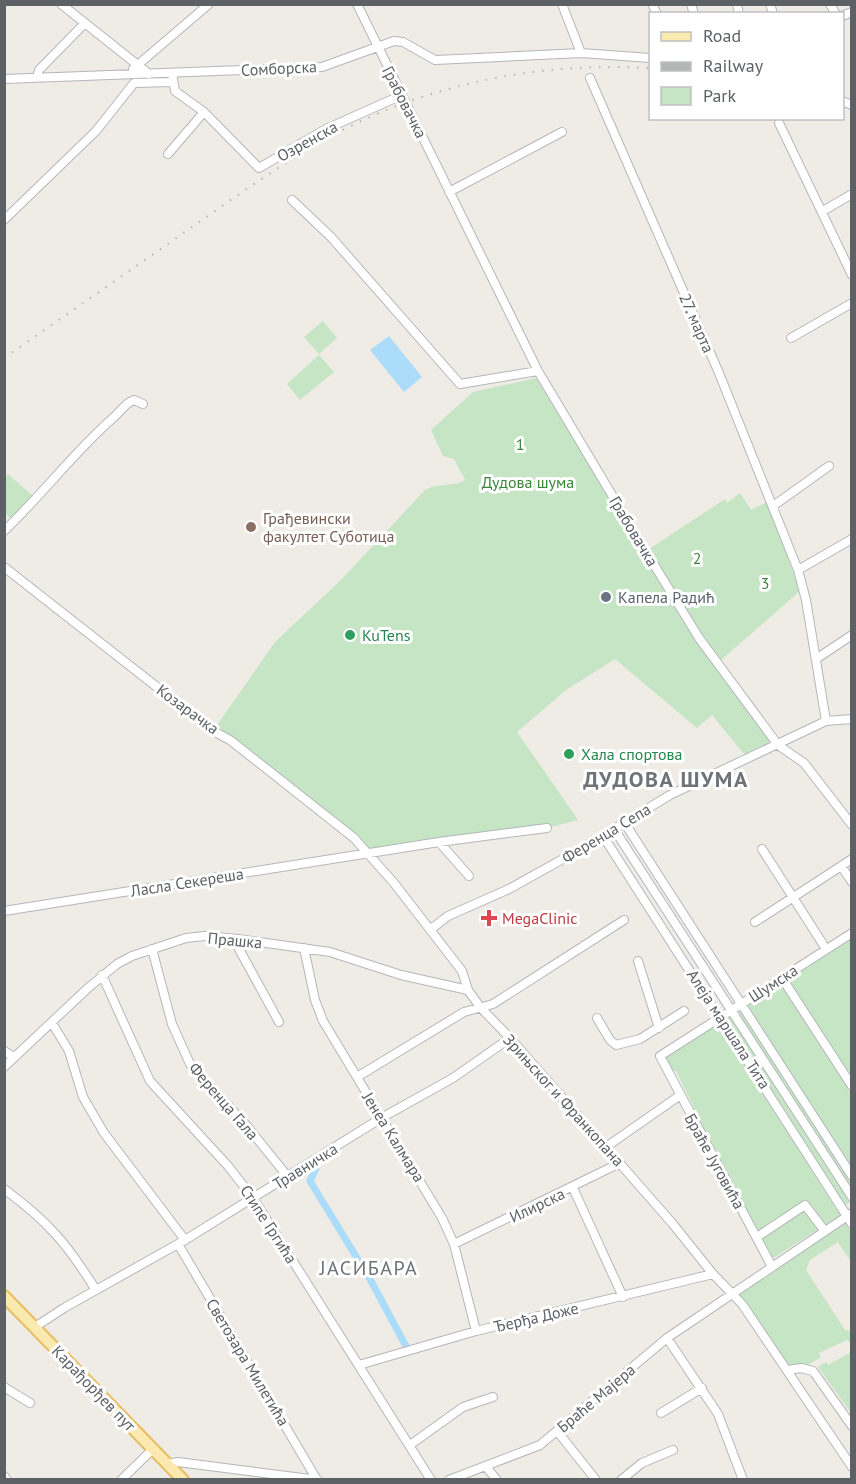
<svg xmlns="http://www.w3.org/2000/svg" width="856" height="1484" font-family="'PT Sans',sans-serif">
  <rect width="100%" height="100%" fill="#efece6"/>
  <path fill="#c6e5c4" d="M323 321 337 338 319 354 304 337Z
    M319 355 334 372 300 400 287 384Z
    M536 378 634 538 774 744 748 759 712 715 697 728 615 659 566 690 517 732 578 820 547 828 369 853 213 731 275 642 340 581 425 490C439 482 452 488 465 480L454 459 443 456 431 430 473 392Z
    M8 474 34 497 13 521 5 513V478Z
    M740 493 751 510 767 502 800 591 721 660 701 634 649 549 725 499 727 503Z
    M851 936V1168L748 1008 743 1006Z
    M742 1010 851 1179V1188L738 1013Z
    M731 1017 850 1202 844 1206 847 1211 770 1260 695 1119 698 1116 676 1071H670L662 1057 721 1018V1026L836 1209 843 1206 726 1020Z
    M844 1221 851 1232V1262L838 1242 810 1260 806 1270 845 1330 851 1331V1343L847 1340 819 1353 821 1357 805 1367 789 1368 735 1293Z
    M851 1352V1413L818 1367 826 1362 828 1365Z"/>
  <path fill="#abdcfa" d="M389 336 422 377 404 392 370 350Z"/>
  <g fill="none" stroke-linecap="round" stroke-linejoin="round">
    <path stroke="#abdcfa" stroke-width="7" d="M318 1158 317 1166 310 1181 371 1281 408 1350"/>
    <g stroke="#b3b6ba" stroke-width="10">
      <path id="minor" d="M61 4 149 74
        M357 4 538 371 637 537 699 638 778 745 804 763 852 825
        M562 4 581 53
        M691 4 694 14
        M737 4 739 14
        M770 4 773 14
        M830 4 836 14
        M653 6 657 14
        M842 16 852 12
        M133 69 209 4
        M172 73 175 91 204 112 259 168 326 129 402 95
        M37 77 39 70 85 23
        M590 78 719 373 798 570 806 600 826 721
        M4 79 322 67 394 41 403 42 435 60 581 53 650 58
        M842 101 852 105
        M779 123 852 275
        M168 154 204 112
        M449 192 562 132
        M292 200 331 237 460 384 538 371
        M823 211 852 194
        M4 220 96 131 134 83 172 82
        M791 338 852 303
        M773 506 829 466
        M4 531C42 495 74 452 113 418 120 412 125 403 134 400L143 404
        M4 567 213 731 230 740 354 838 394 883 462 971 468 990 480 1007 510 1038 672 1223 713 1274 742 1304 852 1467
        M798 570 852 539
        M816 659 852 635
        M624 822 852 1176
        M614 829 852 1197
        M603 836 852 1224
        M439 842 469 876
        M762 849 826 949
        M841 866 852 882
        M4 911 439 842 547 828
        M755 922 852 859
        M431 929 448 916 509 889 579 850 670 795 826 721 852 719
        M238 939 239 949 279 1022
        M304 948 315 1000 323 1021 442 1218 454 1244 476 1331
        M152 949 172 1024 190 1064 246 1125 288 1177
        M638 961 659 1028
        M102 975 150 1081 228 1166 253 1198 431 1480
        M782 978 852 1086
        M597 1018 610 1040 616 1045 640 1039 684 1011
        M52 1023 69 1051 83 1097 104 1133 185 1240
        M4 1051 14 1057
        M4 1067 88 988 117 964 132 956 186 938 205 936 238 939 330 952 401 975 468 990
        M357 1077 464 1012 493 1004 624 920
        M606 1147 679 1096
        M573 1188 623 1297
        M4 1189C49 1222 67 1244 96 1290
        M757 1237 805 1205 824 1230
        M178 1244 317 1480
        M454 1244 620 1163
        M771 1265 660 1056 852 933
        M35 1327 64 1308 185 1240 383 1117 453 1078 510 1038
        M667 1338 718 1414 743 1480
        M359 1365 476 1331 713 1274
        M788 1370 801 1368 813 1371 852 1426
        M4 1387 30 1403
        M661 1413 702 1388
        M557 1431 596 1480
        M410 1445 463 1407 493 1397
        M168 1464 178 1462 318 1480
        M486 1467 497 1480
        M4 1476 7 1480
        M121 1480 153 1449
        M449 1480 540 1445 667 1338 852 1213
        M621 1480 642 1463 673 1450"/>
    </g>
    <g stroke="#e9bc64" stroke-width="14">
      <path id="major" d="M4 1296 183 1480"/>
    </g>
    <use href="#minor" stroke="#fff" stroke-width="8"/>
    <use href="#major" stroke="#faeaaf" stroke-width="10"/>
    <path stroke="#b4b5b5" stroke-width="2" stroke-dasharray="1.5 8" stroke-linecap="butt" d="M842 113 852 117
      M4 358C63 317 121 277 179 236 231 200 283 162 339 132 434 82 544 62 650 68"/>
  </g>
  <circle fill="#8d6e63" stroke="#fff" stroke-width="2" cx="251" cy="527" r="6"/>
  <circle fill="#6b7280" stroke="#fff" stroke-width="2" cx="606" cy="597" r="6"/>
  <g fill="#2e9e5b" stroke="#fff" stroke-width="2">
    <circle cx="350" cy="635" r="6"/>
    <circle cx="569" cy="754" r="6"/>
  </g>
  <path fill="#e0444e" stroke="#fff" stroke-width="2" d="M486 909h6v6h6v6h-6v6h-6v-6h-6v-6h6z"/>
  <g text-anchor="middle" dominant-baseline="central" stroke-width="6" stroke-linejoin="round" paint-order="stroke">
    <g font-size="16" fill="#5d6165" stroke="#fff">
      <text transform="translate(279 68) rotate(-3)">Сомборска</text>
      <text transform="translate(405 102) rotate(63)">Грабовачка</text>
      <text transform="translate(307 141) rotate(-29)">Озренска</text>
      <text transform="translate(697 323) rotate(66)">27. марта</text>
      <text transform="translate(634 531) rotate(59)">Грабовачка</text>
      <text transform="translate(188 709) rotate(36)">Козарачка</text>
      <text transform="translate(606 833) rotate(-31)">Ференца Сепа</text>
      <text transform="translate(187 882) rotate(-9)">Ласла Секереша</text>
      <text transform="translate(235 940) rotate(5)">Прашка</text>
      <text transform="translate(773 983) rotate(-33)">Шумска</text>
      <text transform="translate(729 1029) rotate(57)">Алеја маршала Тита</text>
      <text transform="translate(564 1100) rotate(48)">Зрињског и Франкопана</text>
      <text transform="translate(224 1101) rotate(49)">Ференца Гала</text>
      <text transform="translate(394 1137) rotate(58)">Јенеа Калмара</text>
      <text transform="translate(715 1161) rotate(61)">Браће Југовића</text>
      <text transform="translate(305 1166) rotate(-32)">Травничка</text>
      <text transform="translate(537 1205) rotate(-26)">Илирска</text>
      <text transform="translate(269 1224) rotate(57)">Стипе Гргића</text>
      <text transform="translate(536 1317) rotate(-13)">Ђерђа Доже</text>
      <text transform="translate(248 1362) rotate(59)">Светозара Милетића</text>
      <text transform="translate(94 1388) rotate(46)">Карађорђев пут</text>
      <text transform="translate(596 1398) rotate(-40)">Браће Мајера</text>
    </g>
    <g font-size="16" fill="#3c863b" stroke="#fff">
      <text x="520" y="444">1</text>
      <text x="528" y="482">Дудова шума</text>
      <text x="697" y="558">2</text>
      <text x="765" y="583">3</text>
    </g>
    <g font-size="16" fill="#785e54" stroke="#fff" text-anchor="start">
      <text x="263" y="518">Грађевински<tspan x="263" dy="18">факултет Суботица</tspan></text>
    </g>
    <g font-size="16" fill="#5b616d" stroke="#fff" text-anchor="start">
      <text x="618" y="597">Капела Радић</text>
    </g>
    <g font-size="16" fill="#27864d" stroke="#fff" text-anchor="start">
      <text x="362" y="635">KuTens</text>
      <text x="581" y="754">Хала спортова</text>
    </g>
    <g font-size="16" fill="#be3a42" stroke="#fff" text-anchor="start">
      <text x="502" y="918">MegaClinic</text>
    </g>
    <g font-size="20" letter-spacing="1.5" fill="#6e7377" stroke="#fff">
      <text x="369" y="1268">ЈАСИБАРА</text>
    </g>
    <g font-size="22" font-weight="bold" letter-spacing="1.5" fill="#6e7377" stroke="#fff">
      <text x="666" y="779">ДУДОВА ШУМА</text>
    </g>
  </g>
  <rect width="856" height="1484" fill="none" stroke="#5d6165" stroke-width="12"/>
  <rect x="649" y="12" width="195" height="108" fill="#ffffff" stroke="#bec0c1" stroke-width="1.5"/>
  <rect x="661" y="32" width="30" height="9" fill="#faeaaf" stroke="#bec0c1" stroke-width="1.5"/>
  <text x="703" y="42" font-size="18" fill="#5d6165">Road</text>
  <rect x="661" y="62" width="30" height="9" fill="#b4b5b5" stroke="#bec0c1" stroke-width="1.5"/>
  <text x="703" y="72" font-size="18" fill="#5d6165">Railway</text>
  <rect x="661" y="87" width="30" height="18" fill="#c6e5c4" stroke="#bec0c1" stroke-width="1.5"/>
  <text x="703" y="102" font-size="18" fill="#5d6165">Park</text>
</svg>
